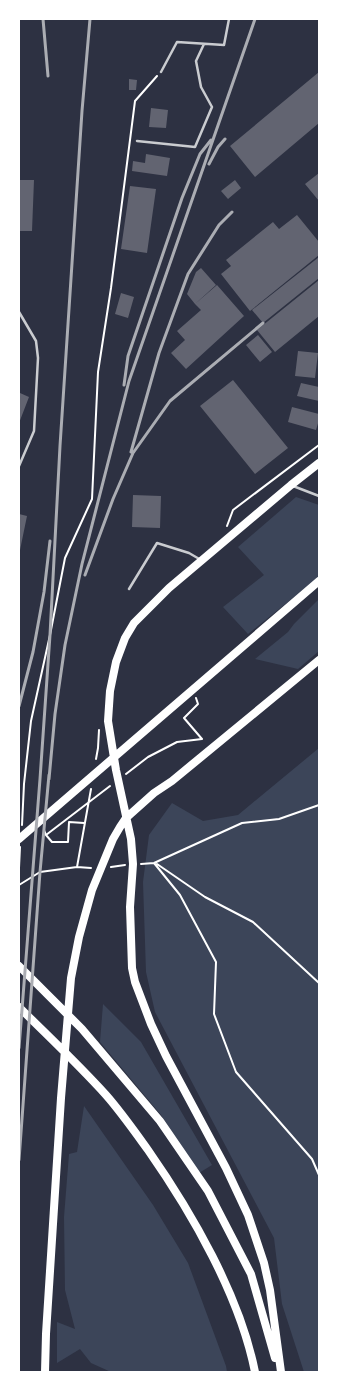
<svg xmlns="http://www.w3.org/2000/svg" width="338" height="1391" font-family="'Exo 2',sans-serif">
  <rect width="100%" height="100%" fill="#2d3142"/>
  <path fill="#3c4559" d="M296 497 319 505V577L248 634 223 607 264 575 238 547Z
    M319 599V651L298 669 255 659 288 632 294 624Z
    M319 748V1372H304L282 1304 274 1238 155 1012 146 972 143 882 149 835 172 803 203 821 238 815Z
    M103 1004 141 1042 212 1165 199 1173 161 1115 100 1042Z
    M84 1106 153 1205 188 1263 226 1366 227 1372H111L91 1363 80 1349 57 1363V1322L75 1329 65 1290 64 1217 69 1154 77 1152Z"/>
  <path fill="#626471" d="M319 72V123L255 177 230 146Z
    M129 79 137 80 136 90H129Z
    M151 108 168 110 166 128 149 127Z
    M146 154 170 158 167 176 132 171 133 161 145 163Z
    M319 173V201L305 184Z
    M19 180H34L32 231H19Z
    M235 180 241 188 228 199 221 191Z
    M130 186 156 189 147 253 121 249Z
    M297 215 319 242V255L250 311 221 274 231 266 226 260 273 222 279 229Z
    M319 257V278L263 323 252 310Z
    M201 268 216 285 195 304 187 294 196 272Z
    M319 280V316L275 352 257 330Z
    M217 285 244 316 186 369 171 353 185 340 177 331 201 310 195 304Z
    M121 293 134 297 128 318 115 314Z
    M258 335 272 352 260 362 246 345Z
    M298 351 318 353 315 378 295 376Z
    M233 380 288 448 255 474 200 406Z
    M301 383 319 387V401L297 396Z
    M20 393 29 397 19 423V396Z
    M292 407 319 414V420L316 430 288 422Z
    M133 495 161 496 160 528 132 527Z
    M19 514 27 516 20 550H19Z"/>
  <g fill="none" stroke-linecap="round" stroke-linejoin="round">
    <path stroke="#fff" stroke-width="2" d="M227 526 233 510 319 445
      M196 698 198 704 184 718 202 739
      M96 759 98 748 99 730
      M126 774 148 757 177 742 202 739
      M22 825 24 784 31 721 50 635 65 558 92 499 98 372 111 288 135 101 157 76
      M44 830 46 835 110 786
      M46 835 52 842H68L69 822 84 823
      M154 863 180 895 216 962 214 1014 236 1072 312 1159 319 1175
      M141 864 154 863 242 823 279 819 319 805
      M157 864 205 897 253 922 319 983
      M77 867 91 789
      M111 867 125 865
      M19 868 20 847
      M19 885 40 872 77 867 91 868"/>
    <path stroke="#caccd0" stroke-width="2.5" d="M161 72 177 42 224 45 229 19
      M137 141 195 147 212 107 201 87 196 61 204 44
      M19 312 36 341 38 358 34 431 19 466
      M293 486 319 496
      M129 589 157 543 189 553 201 560"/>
    <path stroke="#fff" stroke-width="8" d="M19 839 319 581
      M19 966 82 1029 160 1121 208 1191 251 1274 275 1358
      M19 1007C48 1036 78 1064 106 1095 121 1112 135 1132 148 1150 192 1213 240 1296 255 1372
      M45 1372 46 1334 61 1098 71 978 79 937 92 890 113 839 120 827 126 818 154 793 172 781 319 660
      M281 1372 270 1290 264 1263 248 1215 226 1168 166 1056 151 1024 135 982 132 968 130 907 133 864 131 839 116 770 108 721 110 691 116 662 125 638 134 623 169 588 291 485 319 463"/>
    <path stroke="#abadb3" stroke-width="3" d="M43 19 48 76
      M209 164 218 147 225 139
      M124 385 128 356 182 198 200 154 211 140
      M131 452 159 353 188 274 219 225 232 212
      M85 575 113 499 133 453 170 401 263 323
      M19 706 33 652 44 592 50 541
      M49 779 55 714 65 645 82 564 129 381 255 19
      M19 1048 40 779 50 635 60 446 82 111 90 19
      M19 1160 40 872 49 775"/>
  </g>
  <rect width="338" height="1391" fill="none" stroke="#ffffff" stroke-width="40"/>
</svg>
